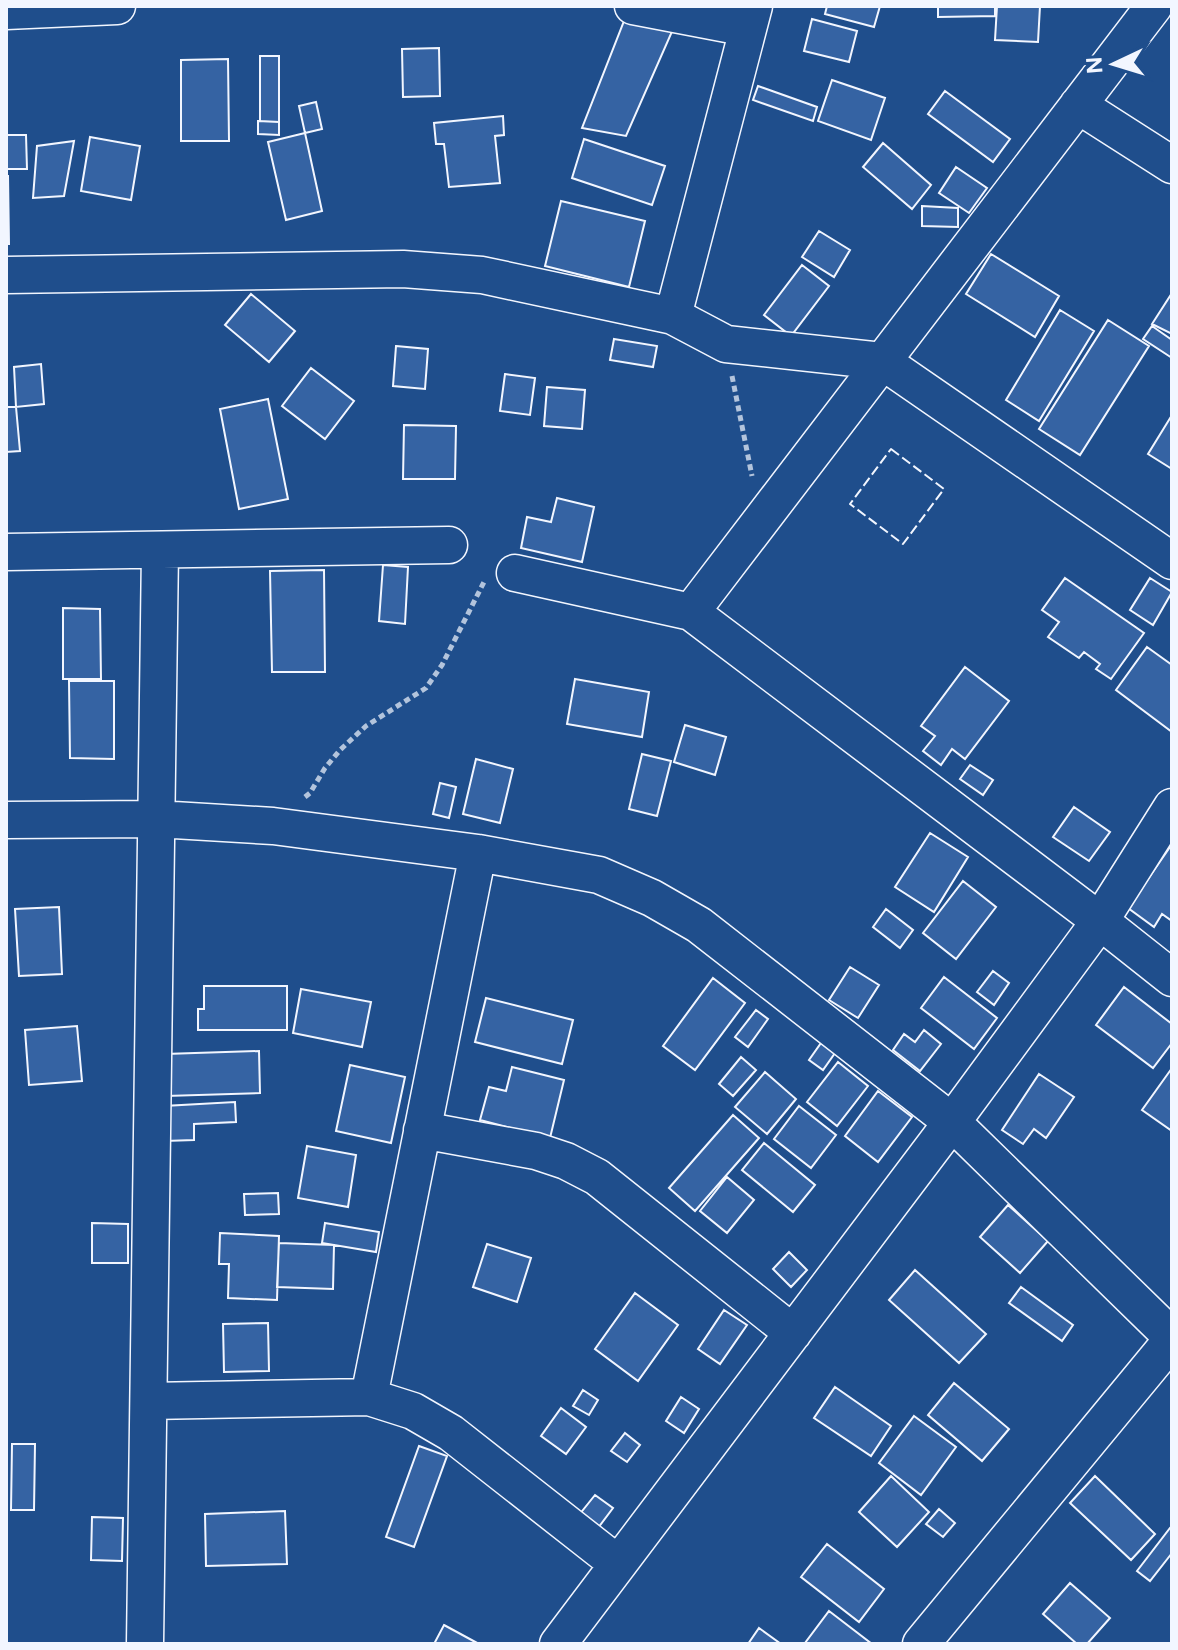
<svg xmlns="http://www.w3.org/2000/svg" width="1178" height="1650" font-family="Figtree,sans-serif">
  <rect width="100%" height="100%" fill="#1f4e8c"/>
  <path fill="#3563a3" stroke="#f2f6ff" stroke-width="2" d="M827 6H880L874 27 825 14Z
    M938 6H995V16L938 17Z
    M997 6H1040L1038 42 995 40Z
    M626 16 674 27 626 136 582 128Z
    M812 19 857 31 849 62 804 51Z
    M439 48 440 96 403 97 402 49Z
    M260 56H279V122L260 121Z
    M228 59 229 141H181V60Z
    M832 80 885 98 871 140 818 121Z
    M758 86 817 107 813 121 753 100Z
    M945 91 1010 139 993 162 928 114Z
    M316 102 322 129 305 133 299 106Z
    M503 116 504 135 495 136 500 183 449 187 444 144H436L434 123Z
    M258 121 279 122V135L258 134Z
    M305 133 322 211 286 220 268 142Z
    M6 135H26L27 169H6Z
    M90 137 140 146 131 200 81 191Z
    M584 139 665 166 652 205 572 178Z
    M74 141 64 196 33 198 37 146Z
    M883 143 931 185 912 209 863 167Z
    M956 167 987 188 969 213 939 193Z
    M6 176H8L9 244H6Z
    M561 201 645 221 629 287 545 266Z
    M922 206 958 208V227L922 226Z
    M819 231 850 250 834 277 802 257Z
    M991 254 1059 296 1035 337 966 294Z
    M802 265 829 286 791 336 764 315Z
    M1172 293V334L1152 324Z
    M251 294 295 331 269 362 225 325Z
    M1060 310 1094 331 1039 421 1006 400Z
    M1108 320 1149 346 1080 455 1039 429Z
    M1152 326 1172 340V358L1143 339Z
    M614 339 657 346 653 367 610 360Z
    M396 346 428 349 425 389 393 386Z
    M41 364 44 404 16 407 14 367Z
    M311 368 354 401 325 439 282 406Z
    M505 374 535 378 530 415 500 411Z
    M547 387 585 390 582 429 544 426Z
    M268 399 288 499 239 509 220 409Z
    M6 407H16L20 451 6 452Z
    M1172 415V469L1148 454Z
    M404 425 456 426 455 479H403Z
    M557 498 594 507 582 562 521 548 527 517 551 522Z
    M383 565 408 567 405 624 379 621Z
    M324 570 325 672H272L270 571Z
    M1065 578 1144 633 1111 679 1096 669 1100 664 1084 652 1079 658 1048 637 1059 622 1042 610Z
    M1150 578 1172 592 1153 625 1130 610Z
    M63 608 100 609 101 679H63Z
    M1147 647 1172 665V732L1116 690Z
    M965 667 1009 701 965 759 952 749 941 765 923 751 935 736 921 726Z
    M575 679 649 692 642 737 567 724Z
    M69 681H114V759L70 758Z
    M685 725 726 737 715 775 674 762Z
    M642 754 671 761 657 816 629 809Z
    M476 759 513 769 500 823 463 814Z
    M970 765 993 780 983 795 960 779Z
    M440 783 456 787 449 818 433 814Z
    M1074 807 1110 832 1089 861 1053 837Z
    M930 833 968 857 934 912 895 887Z
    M1170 847 1172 849V921L1162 914 1154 927 1128 908Z
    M963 881 996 907 956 959 923 933Z
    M59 907 62 974 19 976 15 909Z
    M886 909 913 930 900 948 873 927Z
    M850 967 879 985 858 1018 829 1000Z
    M993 971 1009 983 994 1005 977 992Z
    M944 977 997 1018 974 1049 921 1008Z
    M713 978 745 1003 695 1070 663 1046Z
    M204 986H287V1030H198V1009H204Z
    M1124 987 1172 1024V1043L1153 1068 1096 1025Z
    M301 989 371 1002 362 1047 293 1033Z
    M486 998 573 1020 562 1064 475 1042Z
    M756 1010 768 1019 748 1047 735 1037Z
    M77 1026 82 1081 29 1085 25 1030Z
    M924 1030 941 1044 920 1071 893 1050 904 1034 915 1042Z
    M821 1043 835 1053 823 1070 809 1060Z
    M259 1051 260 1093 166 1096 165 1054Z
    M741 1057 756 1070 733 1096 719 1084Z
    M838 1062 868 1086 837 1126 807 1102Z
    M350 1065 405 1077 391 1143 336 1131Z
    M512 1067 564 1080 550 1138 480 1120 489 1087 506 1091Z
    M1172 1068V1131L1142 1110Z
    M765 1072 796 1099 767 1134 735 1107Z
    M1039 1074 1074 1097 1046 1138 1034 1129 1023 1144 1002 1130Z
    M878 1091 912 1117 878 1162 845 1136Z
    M235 1102 236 1122 194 1124V1140L165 1141 164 1106Z
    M799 1106 836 1135 811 1168 774 1139Z
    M733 1115 759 1138 695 1211 669 1188Z
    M764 1143 815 1185 793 1212 742 1170Z
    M307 1146 356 1155 348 1207 298 1198Z
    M727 1177 754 1200 727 1233 700 1211Z
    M278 1193 279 1214 245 1215 244 1194Z
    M1008 1205 1048 1241 1020 1273 980 1237Z
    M92 1223 128 1224V1263H92Z
    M325 1223 379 1232 376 1252 322 1243Z
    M220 1233 279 1236 277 1300 228 1298 229 1264H219Z
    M279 1243 334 1245 333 1289 277 1287Z
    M487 1244 531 1258 517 1302 473 1287Z
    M789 1252 807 1270 791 1287 773 1269Z
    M915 1270 986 1334 959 1363 889 1300Z
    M1021 1287 1073 1325 1062 1341 1009 1303Z
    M635 1293 678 1325 638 1381 595 1349Z
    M724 1310 747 1325 720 1364 698 1349Z
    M268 1323 269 1371 224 1372 223 1324Z
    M954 1383 1009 1429 982 1461 928 1415Z
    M835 1387 891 1426 871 1456 814 1418Z
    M583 1390 598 1400 589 1415 573 1406Z
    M681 1397 699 1409 684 1433 666 1421Z
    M561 1408 586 1427 566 1454 541 1436Z
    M914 1416 956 1447 921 1495 879 1463Z
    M625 1433 640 1445 627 1462 611 1451Z
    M12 1444H35L34 1510H11Z
    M419 1446 447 1456 414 1547 386 1537Z
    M891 1476 929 1512 897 1547 859 1512Z
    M1095 1476 1155 1534 1131 1560 1070 1503Z
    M595 1495 613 1508 598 1528 579 1515Z
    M939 1509 955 1523 943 1537 926 1524Z
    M285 1511 287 1564 206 1566 205 1514Z
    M92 1517 123 1518 122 1561 91 1560Z
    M1170 1528 1172 1529V1553L1150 1581 1137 1571Z
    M827 1544 884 1589 859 1622 801 1577Z
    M1070 1583 1110 1618 1087 1644H1077L1043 1614Z
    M829 1611 872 1644 805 1643Z
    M444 1625 479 1644H434Z
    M759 1628 781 1644H748Z"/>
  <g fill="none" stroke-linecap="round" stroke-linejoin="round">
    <g stroke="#f2f6ff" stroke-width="39">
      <path id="minor" d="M633 6 748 28
        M6 11 117 6
        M1078 105 1172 165
        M6 275 403 269 482 275 673 316 726 344 882 361 1172 561
        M673 316 754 6
        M6 552 449 545
        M515 573 691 612 1100 921 1172 978
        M691 612 1154 6
        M6 820 157 819 273 826 478 853 599 875 652 898 699 925 952 1122 1172 1337
        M422 1130 536 1151 566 1161 597 1177 793 1333
        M369 1397 478 853
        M149 1401 369 1397 413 1411 451 1433 618 1564
        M145 1644 160 550
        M558 1644 952 1122 1100 921 1172 807
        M921 1644 1172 1340"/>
    </g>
    <path stroke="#b3c4dc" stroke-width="5" stroke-dasharray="6 4" stroke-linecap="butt" d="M732 376 752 476
      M305 797 310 793 325 768 340 750 366 726 426 688 442 665 484 582"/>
    <use href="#minor" stroke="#1f4e8c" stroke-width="36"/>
    <path stroke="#f2f6ff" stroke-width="2" stroke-dasharray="10 4" stroke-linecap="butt" d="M891 449 944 489 903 544 850 504Z"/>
  </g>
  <rect width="1178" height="1650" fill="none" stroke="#f2f6ff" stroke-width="16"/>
  <g transform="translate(1114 64) rotate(266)" stroke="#1f4e8c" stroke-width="6" paint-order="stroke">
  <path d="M0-6L14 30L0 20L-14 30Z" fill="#f2f6ff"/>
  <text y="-12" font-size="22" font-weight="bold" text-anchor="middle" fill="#f2f6ff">N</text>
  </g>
</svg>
